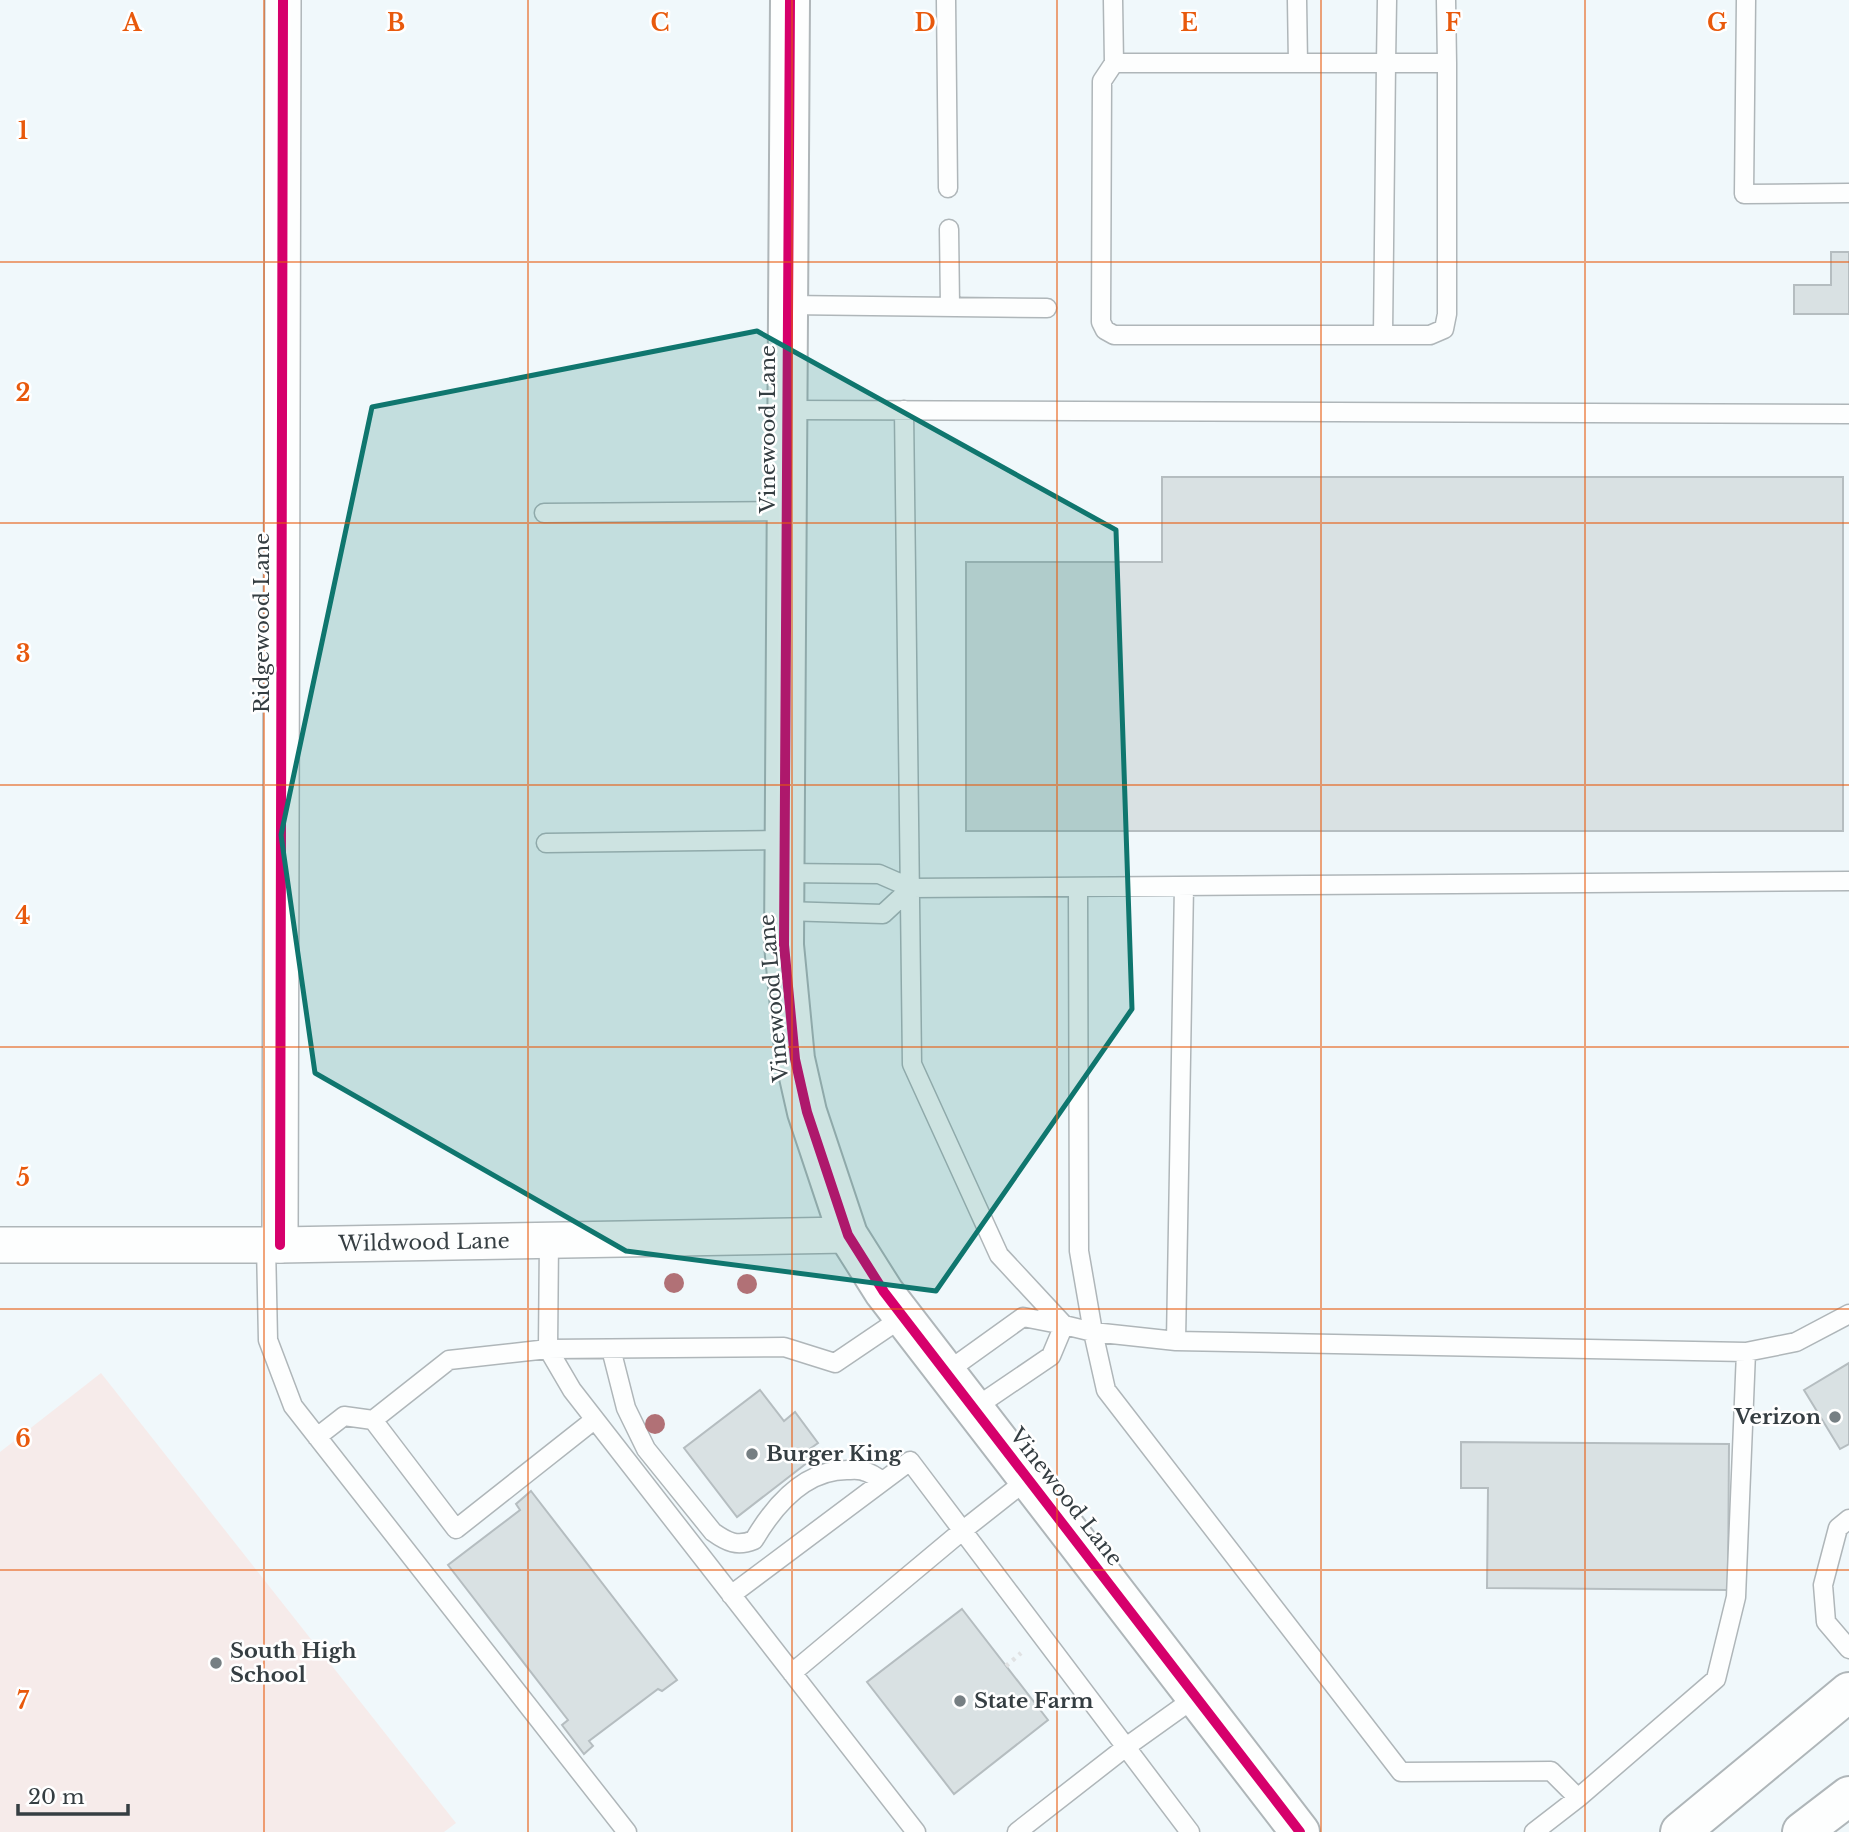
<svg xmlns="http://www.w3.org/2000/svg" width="1849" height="1832" font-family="'Libre Baskerville',serif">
  <rect width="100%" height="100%" fill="#f0f8fb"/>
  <path fill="#f6ebea" d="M101 1373 456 1823 444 1832H0V1452Z"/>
  <path fill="#d9e1e3" stroke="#b5bdc0" stroke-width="2" d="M1831 252H1849V314H1794V285H1831Z
    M1162 477H1843V831H966V562H1162Z
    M1849 1363V1444L1840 1449 1804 1390Z
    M760 1390 784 1421 795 1412 818 1443 807 1451 812 1459 737 1517 684 1448Z
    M1461 1442 1729 1444 1728 1590 1487 1588 1488 1488H1461Z
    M531 1491 677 1680 662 1691 658 1689 589 1741 593 1746 584 1754 562 1725 568 1720 448 1565 520 1510 516 1504Z
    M962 1609 1048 1720 954 1794 867 1682Z"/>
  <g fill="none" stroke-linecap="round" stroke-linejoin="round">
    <g stroke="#afb6b9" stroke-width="21">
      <path id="lane" d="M946 0 948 188
        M1113 0 1114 63 1102 81 1101 322 1105 330 1114 335H1430L1444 329 1447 314V63
        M1297 0 1298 63
        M1746 0 1744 194 1849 193
        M1114 63H1386L1387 0
        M949 229 950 306
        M788 305 1047 308
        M1383 335 1386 63H1447L1446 0
        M788 410 1849 414
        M904 410 912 1064 999 1255 1064 1325 1093 1332 1176 1341 1746 1352 1796 1342 1849 1314
        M544 513 787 511
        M546 843 784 840
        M1078 887 1079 1251 1093 1332 1106 1390 1401 1772 1551 1771 1578 1798 1716 1679 1736 1597 1746 1352
        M911 888 1849 881
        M784 911 883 914 911 888 879 874 784 873
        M549 1240 548 1349 572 1390 916 1832
        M266 1245 268 1340 293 1406 627 1832
        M1176 1341 1184 886
        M611 1349 626 1408 646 1449 713 1532C727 1542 737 1547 754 1540 774 1506 804 1470 847 1470 851 1470 858 1469 863 1471 870 1472 877 1478 883 1481
        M945 1373 1023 1317 1064 1325 1051 1356 973 1409
        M373 1420 449 1360 548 1349 784 1347 835 1363 903 1317
        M317 1437 344 1416 373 1420 456 1529 594 1420
        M1849 1519 1838 1528 1823 1585 1826 1622 1849 1649
        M731 1595 910 1461 1190 1832
        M792 1673 962 1531 1028 1479
        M1017 1832 1126 1747 1196 1697
        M1534 1832 1578 1798"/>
    </g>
    <g stroke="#afb6b9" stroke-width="38">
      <g id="street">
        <path id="s1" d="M0 1245H280L848 1235"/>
        <path d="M280 1245 283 0"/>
      </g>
    </g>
    <g stroke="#afb6b9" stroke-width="42">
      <path id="secondary" d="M790 0 784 945 795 1059 807 1112 848 1235 884 1292 1300 1832"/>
    </g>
    <g stroke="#afb6b9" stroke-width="42">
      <path id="primary" d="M1680 1832 1849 1692
        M1802 1832 1849 1796"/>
    </g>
    <path stroke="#e0e2e3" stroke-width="4.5" stroke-dasharray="3.5 5" stroke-linecap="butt" d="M1006 1666 1021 1653"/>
    <use href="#lane" stroke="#fdfefe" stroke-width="18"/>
    <use href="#street" stroke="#fdfefe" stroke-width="35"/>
    <use href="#secondary" stroke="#fdfefe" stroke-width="38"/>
    <use href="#primary" stroke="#fdfefe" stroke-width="38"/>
    <g stroke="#fff" stroke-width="15">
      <path id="cycleway" d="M790 0 784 945 795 1059 807 1112 848 1235 884 1292 1300 1832
        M280 1245 283 0"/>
    </g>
    <use href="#cycleway" stroke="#d6006c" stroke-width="10"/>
  </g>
  <g fill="#b17176">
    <circle cx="674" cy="1283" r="10"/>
    <circle cx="747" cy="1284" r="10"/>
    <circle cx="655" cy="1424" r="10"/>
  </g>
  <path fill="#0f766e" fill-opacity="0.2" stroke="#0f766e" stroke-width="5" stroke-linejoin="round" d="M757 331 1116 530 1132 1009 936 1291 626 1251 315 1073 281 835 372 407Z"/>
  <path fill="none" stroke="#e8590c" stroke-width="2" stroke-opacity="0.55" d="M264 0V1832M528 0V1832M792 0V1832M1057 0V1832M1321 0V1832M1585 0V1832M0 262H1849M0 523H1849M0 785H1849M0 1047H1849M0 1309H1849M0 1570H1849"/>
  <g fill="#767f83" stroke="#fff" stroke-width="2.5">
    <circle cx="1835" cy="1417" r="7"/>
    <circle cx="752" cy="1454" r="7"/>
    <circle cx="216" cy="1663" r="7"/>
    <circle cx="960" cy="1701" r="7"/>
  </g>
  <g text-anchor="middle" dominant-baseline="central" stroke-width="5" stroke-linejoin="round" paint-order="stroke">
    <g font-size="21" fill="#353e42" stroke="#fff">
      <text transform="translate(768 429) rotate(-90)">Vinewood Lane</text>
      <text transform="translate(262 623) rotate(-90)">Ridgewood Lane</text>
      <text transform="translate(774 998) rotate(-95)">Vinewood Lane</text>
      <text stroke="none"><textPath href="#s1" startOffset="424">Wildwood Lane</textPath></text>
      <text transform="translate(1066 1497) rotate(52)">Vinewood Lane</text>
    </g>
    <g font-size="21" font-weight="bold" fill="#353e42" stroke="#fff" text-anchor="start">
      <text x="1821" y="1417" text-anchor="end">Verizon</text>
      <text x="766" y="1454">Burger King</text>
      <text x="230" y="1651">South High<tspan x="230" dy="24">School</tspan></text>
      <text x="974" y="1701">State Farm</text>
    </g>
  </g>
  <g font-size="23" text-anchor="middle" font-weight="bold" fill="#e8590c" stroke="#fff" stroke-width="5" stroke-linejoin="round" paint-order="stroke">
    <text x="132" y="31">A</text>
    <text x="396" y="31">B</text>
    <text x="660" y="31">C</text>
    <text x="925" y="31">D</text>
    <text x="1189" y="31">E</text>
    <text x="1453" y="31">F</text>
    <text x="1717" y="31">G</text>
    <text x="23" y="139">1</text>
    <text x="23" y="401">2</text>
    <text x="23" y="662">3</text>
    <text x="23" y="924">4</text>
    <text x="23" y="1186">5</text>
    <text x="23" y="1447">6</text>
    <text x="23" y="1709">7</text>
  </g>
  <path d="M18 1804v10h110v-10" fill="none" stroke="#353e42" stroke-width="3.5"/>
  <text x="28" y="1804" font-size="21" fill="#353e42" stroke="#ffffff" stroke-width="5" paint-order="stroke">20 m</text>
</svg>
